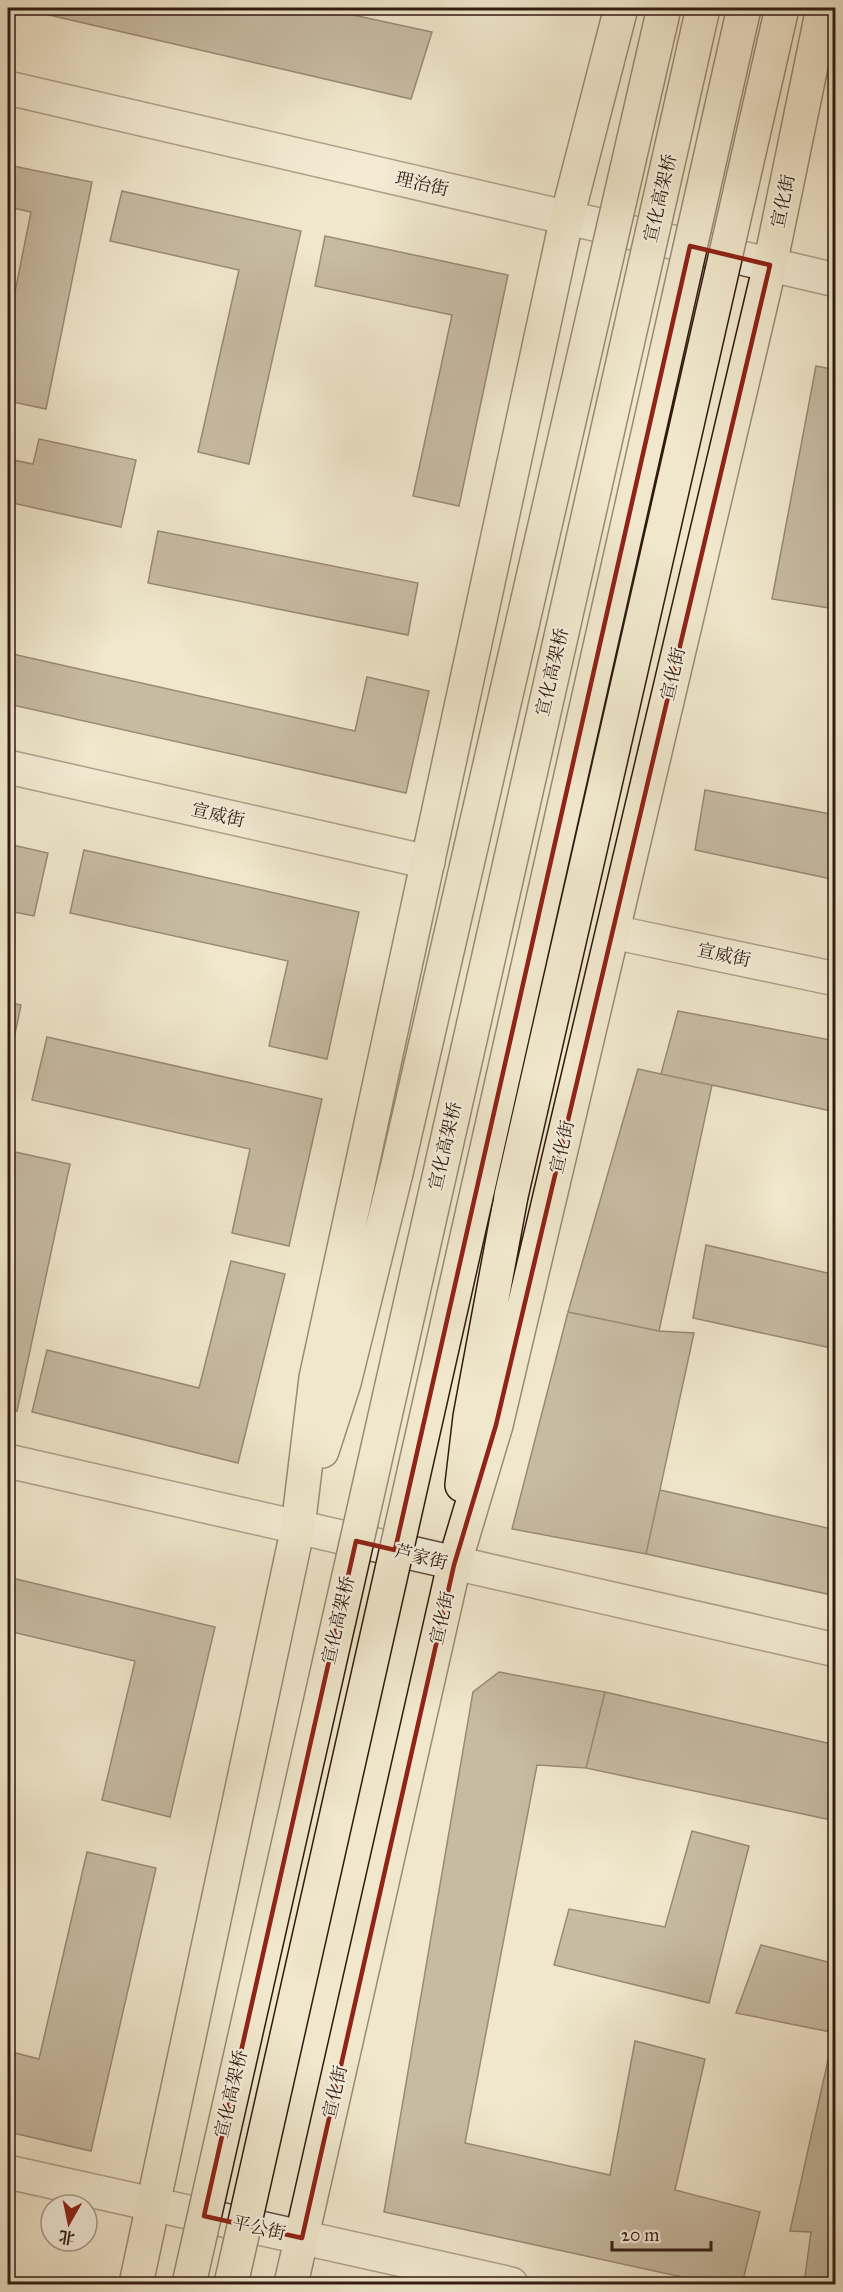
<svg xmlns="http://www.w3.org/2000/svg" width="843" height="2292" font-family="'IM FELL Great Primer','Noto Serif SC',serif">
  <rect width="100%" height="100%" fill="#f0e7cc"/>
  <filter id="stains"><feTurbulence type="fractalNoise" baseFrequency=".00333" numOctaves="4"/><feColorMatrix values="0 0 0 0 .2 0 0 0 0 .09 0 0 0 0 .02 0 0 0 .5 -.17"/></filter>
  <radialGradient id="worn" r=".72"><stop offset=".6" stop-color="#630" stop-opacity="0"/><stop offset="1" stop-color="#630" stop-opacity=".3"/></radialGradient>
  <path fill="#948572" stroke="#311a10" stroke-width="1.5" d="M19 8H321L432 32 411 99Z
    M8 165 92 182 46 409 8 401V327L31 212 8 207Z
    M122 191 301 231 249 464 198 452 239 270 110 241Z
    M325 236 508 275 459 506 413 496 452 315 315 286Z
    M816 366 836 370V609L772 599Z
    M39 439 136 460 121 527 8 502V459L33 464Z
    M158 531 418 583 408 635 148 583Z
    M8 653 355 731 367 677 429 691 406 793 8 704Z
    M705 790 836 815V880L695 850Z
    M8 844 48 853 34 916 8 911Z
    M84 850 359 912 327 1059 269 1046 288 961 70 913Z
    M8 1002 21 1005 8 1068Z
    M678 1011 836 1041V1112L661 1074Z
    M47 1037 322 1099 289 1246 232 1233 250 1149 32 1100Z
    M638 1069 712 1085 659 1331 568 1312Z
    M15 1152 70 1164 17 1411 8 1409V1189Z
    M706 1245 836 1275V1349L693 1318Z
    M231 1261 285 1274 238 1463 32 1412 47 1350 199 1388Z
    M568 1312 659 1331 694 1333 646 1554 512 1529Z
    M660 1490 836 1530V1596L646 1554Z
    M8 1577 215 1627 170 1817 102 1800 135 1661 8 1631Z
    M499 1672 605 1692 586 1768 537 1765 465 2143 610 2175 635 2041 705 2059 675 2190 760 2212 742 2284H714L384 2212 473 1692Z
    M605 1692 836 1745V1821L586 1768Z
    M692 1831 749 1846 709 2003 554 1965 569 1909 665 1927Z
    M87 1852 156 1868 91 2151 8 2132V2051L39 2059Z
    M761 1945 836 1964V2033L736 2013Z
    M830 2051 836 2052V2284H804L811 2232 790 2231Z"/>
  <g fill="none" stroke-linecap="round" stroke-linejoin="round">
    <g stroke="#614d3f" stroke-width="36">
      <path id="tertiary" d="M8 88 836 280
        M8 767 428 862
        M613 932 836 979
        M8 1461 836 1650
        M8 2172 511 2284"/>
    </g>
    <g stroke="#311a10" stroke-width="36">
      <path id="trunk" d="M322 1451 344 1383 396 1173
        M462 1485 470 1417 511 1196
        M136 2284 298 1527 316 1378 567 217 621 8
        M291 2284 454 1565 496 1425 770 265 823 8"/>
    </g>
    <use href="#tertiary" stroke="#f5efde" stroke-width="33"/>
    <use href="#trunk" stroke="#f0e7cc" stroke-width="33"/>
    <g stroke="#311a10" stroke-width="36" stroke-linecap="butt">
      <path id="trunk-bridge" d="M396 1173 664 8
        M511 1196 782 8
        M189 2284 703 8
        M231 2284 744 8"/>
    </g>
    <use href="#trunk-bridge" stroke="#f0e7cc" stroke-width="33"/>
  </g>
  <path d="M0 0H843V2292H0ZM690 246 770 265 496 1425 454 1565 302 2238 204 2216 356 1541 395 1550Z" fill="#f0e7cc" fill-opacity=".55" fill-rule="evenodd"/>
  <path fill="none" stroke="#8f2418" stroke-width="4.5" stroke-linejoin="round" d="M690 246 770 265 496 1425 454 1565 302 2238 204 2216 356 1541 395 1550Z"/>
  <g text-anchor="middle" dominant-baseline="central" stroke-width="4.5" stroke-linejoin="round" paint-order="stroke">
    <g font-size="18" fill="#311a10" stroke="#f5efde">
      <text transform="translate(422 184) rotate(13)">理治街</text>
      <text transform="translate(660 198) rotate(-77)">宣化高架桥</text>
      <text transform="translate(783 201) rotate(-78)">宣化街</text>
      <text transform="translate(552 672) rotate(-77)">宣化高架桥</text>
      <text transform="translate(673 674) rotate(-77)">宣化街</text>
      <text transform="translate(218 815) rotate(13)">宣威街</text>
      <text transform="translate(724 955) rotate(12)">宣威街</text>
      <text transform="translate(445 1146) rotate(-77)">宣化高架桥</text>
      <text transform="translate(562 1147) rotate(-77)">宣化街</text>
      <text transform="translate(421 1557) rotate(14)">芦家街</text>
      <text transform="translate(442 1618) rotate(-77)">宣化街</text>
      <text transform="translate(338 1620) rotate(-77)">宣化高架桥</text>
      <text transform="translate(335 2092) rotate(-77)">宣化街</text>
      <text transform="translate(231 2094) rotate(-77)">宣化高架桥</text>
      <text transform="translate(259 2228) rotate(13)">平公街</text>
    </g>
  </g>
  <rect width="843" height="2292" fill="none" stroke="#f0e7cc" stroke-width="30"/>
  <rect x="9" y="9" width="825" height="2274" fill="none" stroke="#311a10" stroke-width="3"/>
  <rect x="15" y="15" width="813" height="2262" fill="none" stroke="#311a10" stroke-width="1.5"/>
  <g transform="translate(69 2223) rotate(189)"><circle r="28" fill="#f5efde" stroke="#a79a8c" stroke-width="1.5"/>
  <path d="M0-4.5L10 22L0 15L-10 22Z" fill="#8f2418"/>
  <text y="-9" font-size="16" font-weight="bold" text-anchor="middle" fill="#311a10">北</text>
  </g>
  <path d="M612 2241v9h99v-9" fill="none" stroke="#311a10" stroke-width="3"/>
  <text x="621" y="2241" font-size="18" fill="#311a10" stroke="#f5efde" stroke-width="4.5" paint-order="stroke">20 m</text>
  <rect width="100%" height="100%" filter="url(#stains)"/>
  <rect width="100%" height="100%" fill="url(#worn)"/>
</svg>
